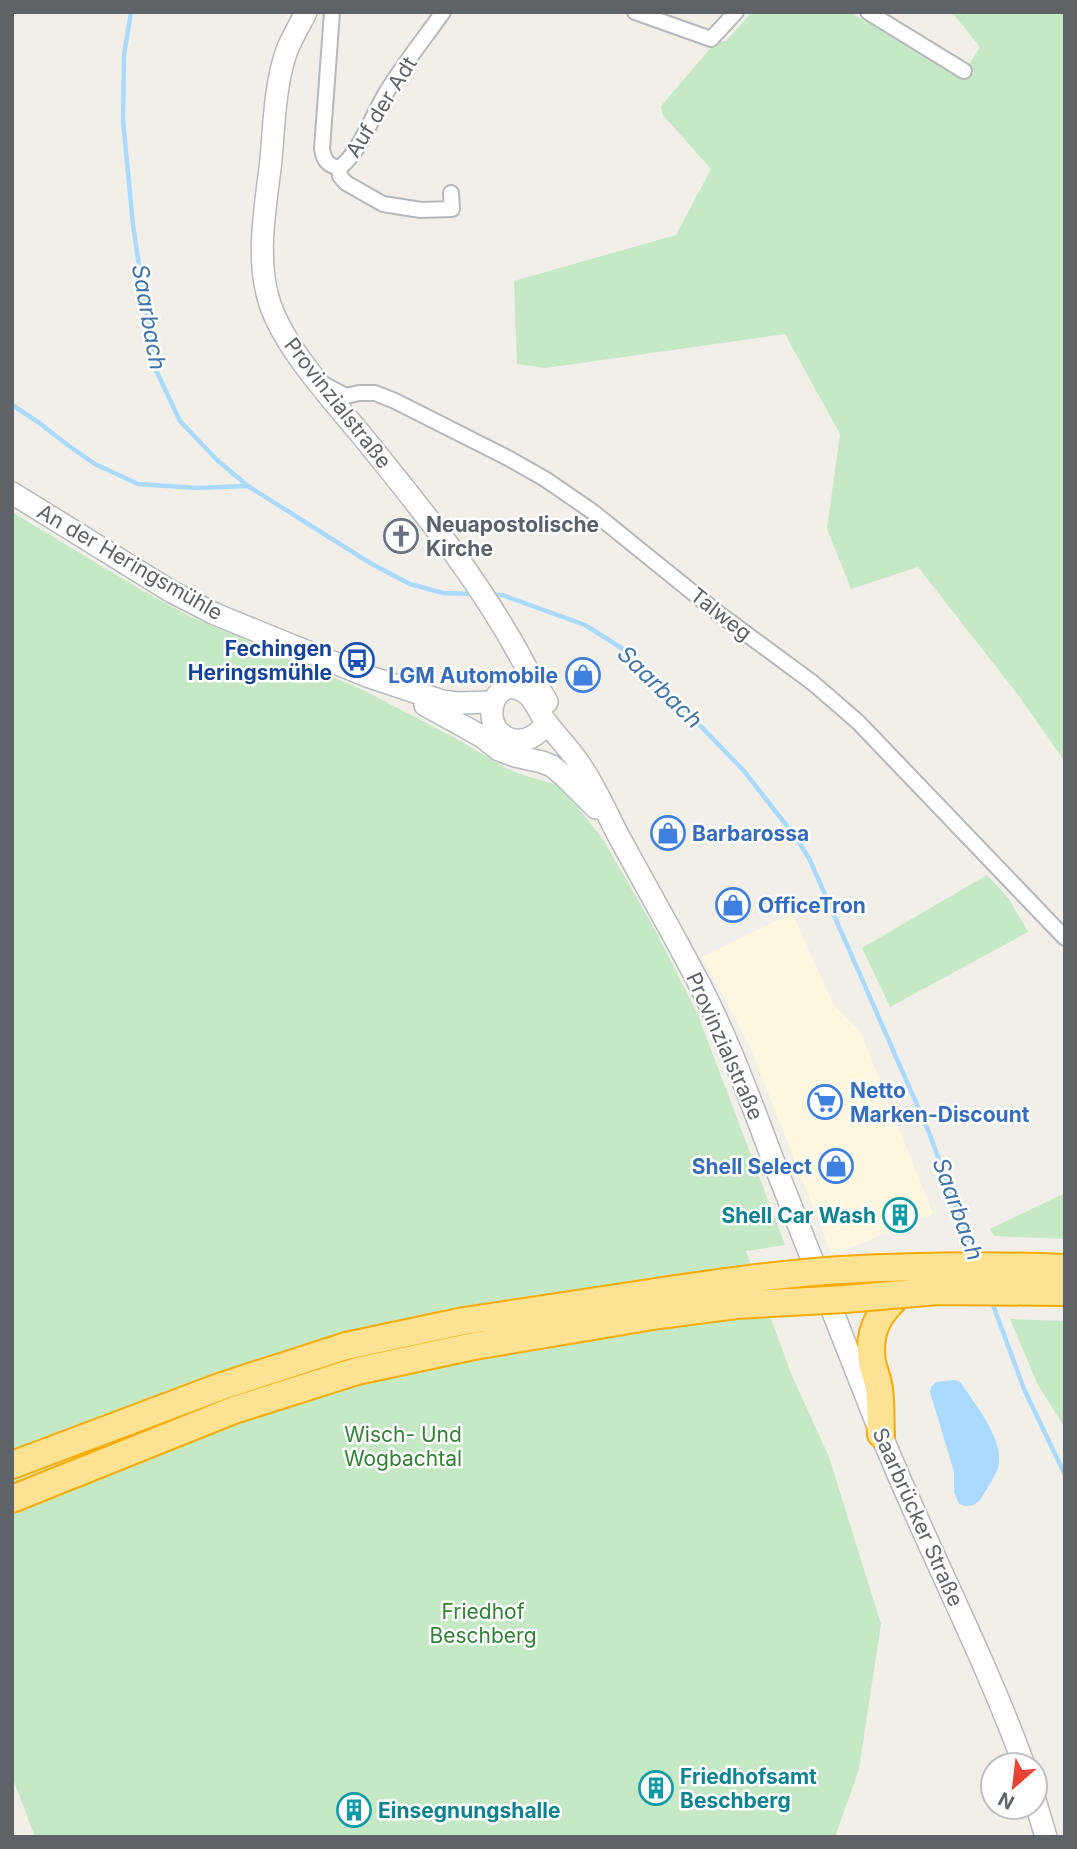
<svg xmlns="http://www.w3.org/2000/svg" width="1077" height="1849" font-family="Inter,sans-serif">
  <rect width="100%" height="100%" fill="#f1efe8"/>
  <path fill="#fef7e0" d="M792 913 834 1006 860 1031 933 1214 832 1255 749 1044 702 957Z"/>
  <path fill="#c5e8c5" d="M752 12H850L960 79 980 47 955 16 948 12H1065V762L1019 696 918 567 851 589 827 529 840 434 785 334 546 368 517 364 514 281 676 235 711 169 663 115 661 106 716 42 726 41Z
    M12 512 143 591 189 616 363 690 457 739 508 769 523 775 557 785 584 815 604 841 655 930 698 1015 785 1245 746 1251 792 1376 829 1457 881 1624 859 1769 835 1837H35L12 1776Z
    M987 875 1009 899 1028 932 890 1007 862 948Z
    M1065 1193V1239L994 1236 990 1229Z
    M1010 1319 1065 1321V1428L1038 1385Z"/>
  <path fill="#aadaff" d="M956 1380 961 1383C975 1404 1006 1442 998 1468 995 1477 987 1488 982 1497 976 1506 969 1508 959 1504L954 1492V1472L930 1392 931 1387 936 1382Z"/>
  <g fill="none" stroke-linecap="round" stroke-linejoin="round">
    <path stroke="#aadaff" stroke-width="4.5" d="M131 12 124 55 123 120 133 225 154 366 180 421 217 460 248 486 370 563 410 584 443 593 474 594
      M12 405 38 422 69 446 95 464 138 484 197 488 247 486
      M493 595H502L585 625 631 654 744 771 794 835 809 858 928 1130 975 1257
      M992 1302 1024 1389 1065 1475"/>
    <g stroke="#b5b8bc" stroke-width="18">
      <path id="minor" d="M332 12 322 149C324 161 328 165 339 168 360 153 372 116 386 93 403 65 424 39 443 12
        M635 12 711 39 736 12
        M868 12 964 71
        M339 168 340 176 346 183 383 204 421 210 452 209 451 193
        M323 384 346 396 359 393H375L395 401 508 458 545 479 593 512 718 613 813 683 858 722 1065 938"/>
    </g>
    <g stroke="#b6babf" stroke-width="24">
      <path id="secondary" d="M306 12C300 25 292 37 287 50 275 83 274 125 271 160 266 204 256 254 268 297 280 344 332 399 363 437 424 512 486 588 530 675 534 685 543 692 547 702
        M12 493 172 592 215 614 367 676 442 701 457 703 493 702
        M425 705 481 736 499 750 515 756 542 762 552 766 564 776 596 808
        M547 723C538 734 529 742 514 740 477 733 491 673 523 691 535 697 538 712 546 722 558 738 573 752 583 769 596 789 606 811 617 833 642 879 668 925 693 972 728 1036 752 1105 778 1173 810 1255 842 1337 875 1419 921 1536 981 1647 1024 1765
        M1035 1800 1046 1837"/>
    </g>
    <g stroke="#f9ab00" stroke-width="30">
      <path id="motorway" d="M881 1434C880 1419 881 1404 879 1389 878 1380 874 1372 872 1362 867 1326 882 1310 907 1287
        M12 1465 222 1386 346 1346 464 1321 656 1292
        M12 1499 234 1410 357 1371 474 1346 659 1315"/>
    </g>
    <use href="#minor" stroke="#fff" stroke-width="14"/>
    <use href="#secondary" stroke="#fff" stroke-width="21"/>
    <use href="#motorway" stroke="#fde293" stroke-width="26"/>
    <g stroke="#f9ab00" stroke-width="30" stroke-linecap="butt">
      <path id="motorway-bridge" d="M656 1292C717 1283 779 1274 841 1270 916 1266 990 1265 1065 1268
        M659 1315 736 1305 845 1299 938 1291 1065 1292"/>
    </g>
    <use href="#motorway-bridge" stroke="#fde293" stroke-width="26"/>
  </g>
  <defs>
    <g id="church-ring" transform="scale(1.75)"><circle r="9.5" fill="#fff" stroke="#6b7280" stroke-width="1.5"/><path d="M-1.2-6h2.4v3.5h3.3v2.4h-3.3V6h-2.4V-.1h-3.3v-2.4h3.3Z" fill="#6b7280"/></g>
    <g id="bus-ring" transform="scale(1.75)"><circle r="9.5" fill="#fff" stroke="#1a4fb4" stroke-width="1.5"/><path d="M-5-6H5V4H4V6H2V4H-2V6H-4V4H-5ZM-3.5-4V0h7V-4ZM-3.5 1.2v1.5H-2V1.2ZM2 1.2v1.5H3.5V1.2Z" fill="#1a4fb4"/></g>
    <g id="shop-ring" transform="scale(1.75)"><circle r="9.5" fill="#fff" stroke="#3f7fe0" stroke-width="1.5"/><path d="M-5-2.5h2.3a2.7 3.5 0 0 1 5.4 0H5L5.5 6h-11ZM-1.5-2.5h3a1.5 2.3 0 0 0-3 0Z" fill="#3f7fe0"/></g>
    <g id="supermarket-ring" transform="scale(1.75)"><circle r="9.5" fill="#fff" stroke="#3f7fe0" stroke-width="1.5"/><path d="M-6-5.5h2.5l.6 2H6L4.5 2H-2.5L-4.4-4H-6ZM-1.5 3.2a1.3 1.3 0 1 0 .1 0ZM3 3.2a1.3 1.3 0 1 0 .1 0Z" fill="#3f7fe0"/></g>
    <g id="building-ring" transform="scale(1.75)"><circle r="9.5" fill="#fff" stroke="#0f9aa8" stroke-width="1.5"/><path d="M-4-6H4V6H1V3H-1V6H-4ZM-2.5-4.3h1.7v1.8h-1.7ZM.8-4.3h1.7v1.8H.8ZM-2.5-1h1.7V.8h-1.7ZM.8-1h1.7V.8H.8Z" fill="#0f9aa8"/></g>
  </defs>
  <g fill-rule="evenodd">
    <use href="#church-ring" x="401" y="536"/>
    <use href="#bus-ring" x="357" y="660"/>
    <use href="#shop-ring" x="583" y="675"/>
    <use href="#shop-ring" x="668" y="833"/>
    <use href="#shop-ring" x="733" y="905"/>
    <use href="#supermarket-ring" x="825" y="1102"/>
    <use href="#shop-ring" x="836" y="1166"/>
    <use href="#building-ring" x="900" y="1215"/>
    <use href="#building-ring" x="656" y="1788"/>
    <use href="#building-ring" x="354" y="1810"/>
  </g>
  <g text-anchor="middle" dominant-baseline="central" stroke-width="5" stroke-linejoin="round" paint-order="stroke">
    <g font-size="21" fill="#5f6368" stroke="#fff">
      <text transform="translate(381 107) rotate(-58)">Auf der Adt</text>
      <text transform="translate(338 403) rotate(52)">Provinzialstraße</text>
      <text transform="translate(130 562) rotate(30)">An der Heringsmühle</text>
      <text transform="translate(721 614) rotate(38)">Talweg</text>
      <text transform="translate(725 1046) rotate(66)">Provinzialstraße</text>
      <text transform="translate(918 1517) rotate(66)">Saarbrücker Straße</text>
    </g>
    <g font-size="21" font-weight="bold" fill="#5b616d" stroke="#fff" text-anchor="start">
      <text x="426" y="524">Neuapostolische<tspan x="426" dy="24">Kirche</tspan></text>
    </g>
    <g font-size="21" font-weight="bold" fill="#164399" stroke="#fff" text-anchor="end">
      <text x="332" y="648">Fechingen<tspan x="332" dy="24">Heringsmühle</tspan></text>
    </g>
    <g font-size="21" font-weight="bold" fill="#366cbe" stroke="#fff" text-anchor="start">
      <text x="558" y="675" text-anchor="end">LGM Automobile</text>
      <text x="692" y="833">Barbarossa</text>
      <text x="758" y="905">OfficeTron</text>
      <text x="850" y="1090">Netto<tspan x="850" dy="24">Marken-Discount</tspan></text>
      <text x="812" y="1166" text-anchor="end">Shell Select</text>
    </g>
    <g font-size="21" font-weight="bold" fill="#0d838f" stroke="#fff" text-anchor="start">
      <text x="876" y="1215" text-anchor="end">Shell Car Wash</text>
      <text x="680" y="1776">Friedhofsamt<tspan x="680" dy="24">Beschberg</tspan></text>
      <text x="378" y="1810">Einsegnungshalle</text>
    </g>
    <g font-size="21" fill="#348238" stroke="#fff">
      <text x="403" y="1434">Wisch- Und<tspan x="403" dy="24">Wogbachtal</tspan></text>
      <text x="483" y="1611">Friedhof<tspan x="483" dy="24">Beschberg</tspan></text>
    </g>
    <g font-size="23" font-style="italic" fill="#4174aa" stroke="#fff">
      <text transform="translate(149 317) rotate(80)">Saarbach</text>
      <text transform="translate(660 687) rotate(44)">Saarbach</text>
      <text transform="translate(958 1209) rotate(70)">Saarbach</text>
    </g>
  </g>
  <rect width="1077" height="1849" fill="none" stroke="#5f6368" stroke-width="28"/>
  <g transform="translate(1014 1786) rotate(208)"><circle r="33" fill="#ffffff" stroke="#bfc1c3" stroke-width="2"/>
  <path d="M0-5L12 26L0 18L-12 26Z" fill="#ea4335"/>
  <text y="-10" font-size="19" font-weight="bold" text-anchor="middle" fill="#5f6368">N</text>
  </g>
</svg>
